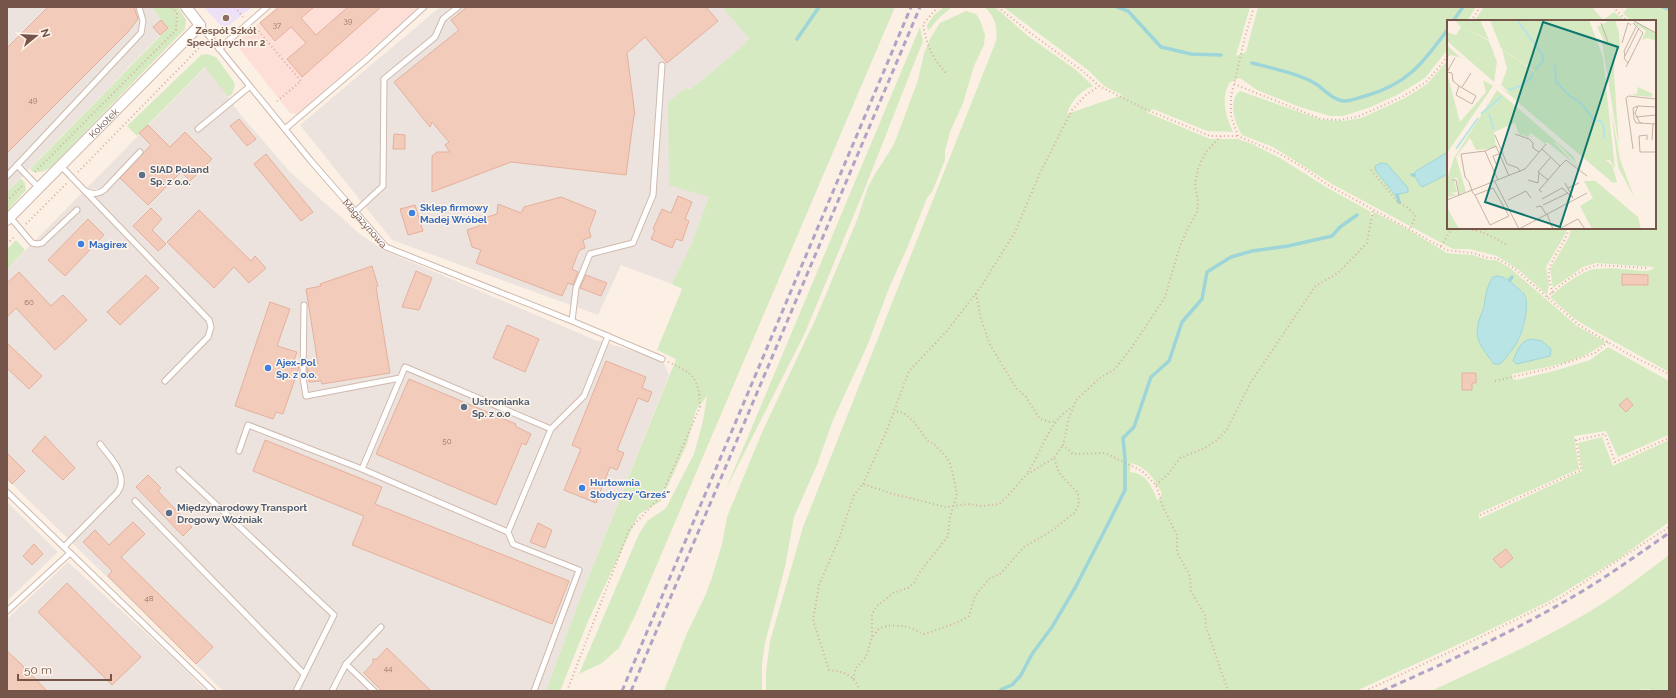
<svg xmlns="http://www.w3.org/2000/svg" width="1676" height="698" font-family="Raleway,sans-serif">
  <rect width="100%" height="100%" fill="#fcf0e4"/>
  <path fill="#fddfd7" d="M277 7H420L297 114 290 113 235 43Z"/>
  <path fill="#ece3de" d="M7 7H151L168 27 7 192Z
    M440 7H722L749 37 744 45 691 89 686 88 709 197 691 246 672 284 621 265 598 315 392 240 300 125Z
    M206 67 240 114 290 172 360 234 383 250 595 340 662 359 669 375 582 593 546 691H223L7 479V269Z
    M7 502 58 552 7 601Z
    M68 562 170 655 206 691H7V619Z"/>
  <path fill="#ede0f9" d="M204 7H252L224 29Z"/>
  <path fill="#d6eac2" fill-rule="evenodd" d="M151 7H178L186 20 185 29 51 167 42 172H33L30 169 168 28Z
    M722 7H895L635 616 619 648 602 663 579 674 638 536 647 521 666 508 694 454 703 421 707 396 696 410 687 444 661 501 639 514 589 619 560 691H546L582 593 676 359 657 350 682 289 672 284 691 245 709 197 669 185 668 102 686 88 691 89 744 45 749 38Z
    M944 7H952L938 19 928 31 927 25 934 15Z
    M984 7H994L1002 13 1028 36 1076 70 1093 86C1080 91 1071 101 1067 114L1122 95 1104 86 1088 70 1003 7H1250L1236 56 1246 52 1258 7H1476L1467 21H1448V49L1425 78 1399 94 1371 107 1343 116H1330L1300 107 1257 90 1240 78 1230 82C1220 98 1226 116 1233 132L1207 131 1153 109 1146 112 1210 139H1238L1252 144 1280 158 1326 187 1371 212 1370 218 1374 212 1409 230 1447 253 1473 255 1488 260H1496L1510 268 1577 326 1606 342C1581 363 1543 368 1512 374L1513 379 1516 380 1554 371 1590 360 1608 347 1669 381V435L1618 457 1606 431 1574 436 1579 469 1479 513V519L1582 471 1578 443 1602 437 1613 466 1669 440V522L1620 558 1551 600 1479 635 1356 691H766V672L770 641 803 527 996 41C998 27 995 16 984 7ZM1493 277 1505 278 1522 291 1526 299 1524 327 1519 339 1510 354 1494 364C1485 352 1474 340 1478 324 1479 318 1482 313 1484 306 1486 294 1486 288 1493 277ZM1131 463C1147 467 1155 480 1162 493L1158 501C1151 487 1148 474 1130 472Z
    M1484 7H1592L1603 20 1614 12 1626 21H1474Z
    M1628 7H1669V372L1586 326 1572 317 1550 297C1559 288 1583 270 1595 269 1611 267 1629 270 1645 271L1651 270 1654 267 1596 263 1583 267 1553 288 1550 269 1569 237 1571 228H1655V21H1631L1623 13Z
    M966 11 976 14 980 20 985 35 984 45 974 66 963 103 950 132 945 151V160L932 192 927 198 908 246 889 288 868 344 833 420 817 465 794 517 785 567 765 643 762 664V691H664L687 633 706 594 712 577 722 544 727 517 763 430 816 318 857 220 868 187 875 174 893 146 898 134 918 80 924 53 931 37 940 23Z
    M920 27 923 41 865 188 805 333 725 491Z
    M207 54 216 57 234 82 235 86 232 94 228 97 205 67 137 136 127 126 201 55Z
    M1448 60V228H1567L1566 233 1546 267 1549 285 1547 295 1519 270 1497 256 1469 249H1454L1447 246 1332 184 1273 147 1242 135C1235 124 1227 100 1240 91L1322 120 1343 121 1361 118 1405 98 1427 84Z
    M21 178 25 183 26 190 7 211V192Z
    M16 240 25 250 7 269V249Z
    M1669 555V691H1651L1650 689 1618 691H1431C1488 664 1547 639 1600 605 1624 590 1646 572 1669 555Z"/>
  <path fill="#b8e4e6" stroke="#9ed5d8" d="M1448 152V174L1422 187 1420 185 1414 175 1416 171Z
    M1381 163 1387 164 1408 188V192L1395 195 1376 171 1375 166Z
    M1498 276C1506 278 1509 280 1514 285 1519 289 1524 292 1526 299 1527 303 1526 308 1526 312 1523 335 1516 348 1500 364H1494C1485 352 1474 340 1478 325 1479 318 1482 313 1484 307 1486 294 1486 288 1493 277Z
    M1531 339 1542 341 1551 349 1550 356 1517 364 1513 361C1517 351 1520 341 1531 339Z"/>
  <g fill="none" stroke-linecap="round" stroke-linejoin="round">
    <path stroke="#9ed5d8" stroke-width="3.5" d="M1117 7 1128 11 1161 47 1191 54 1221 55
      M1663 7 1669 9
      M1453 21 1463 7
      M797 39 819 7
      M1252 63C1271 68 1300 74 1316 84 1325 90 1333 100 1344 101 1351 101 1359 98 1365 96 1407 85 1424 62 1448 29
      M1412 175H1414
      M1397 195 1399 202
      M1510 280 1512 277
      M1000 691 1002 689 1012 685 1021 675 1032 654 1052 627 1075 588 1107 526 1125 490V459L1123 438 1134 427 1151 377 1169 361 1182 322 1202 299 1207 272 1231 257 1252 251 1288 246 1332 236 1340 227 1357 215"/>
  </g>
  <path fill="#f2cbbb" stroke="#e5b09b" d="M48 7H134L138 19 128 32 7 153V48Z
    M279 7H314L301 18 316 35 348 7H381L302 77 287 59 306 43 291 27 275 41 260 23Z
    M467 7H706L718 21 667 63 645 37 627 53 635 115H634L626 175 511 162 432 192V156L437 152H450L445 145 449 142 432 122 430 127 394 82 459 30 451 20Z
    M161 20 168 28 160 35 153 27Z
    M239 119 256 139 247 146 230 126Z
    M148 125 170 147 185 132 212 159 190 181 181 172 148 205 120 178 151 145 139 133Z
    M394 134 405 135V149H393Z
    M266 154 313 212 301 221 254 164Z
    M678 196 692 202 685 219 689 221 682 241 676 239 672 248 651 239 655 230 653 229 662 209 671 213Z
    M561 197 596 211 589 230 591 237 583 240 585 248 580 250 578 253 572 269 578 272 573 285 568 283 562 296 476 263 481 250 472 247 467 230 479 226 484 218 497 214 498 204 521 213 524 207Z
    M415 205 423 231 408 235 400 209Z
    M151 208 162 219 152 230 166 244 158 251 133 226Z
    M199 210 251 261 255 256 266 268 249 283 234 267 214 288 167 242Z
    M88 219 104 235 65 276 48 260Z
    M372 266 378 286 376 287 390 373 322 384 321 381 309 382 307 366 318 364 306 289 321 286 320 284Z
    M416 271 432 278 419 310 402 307Z
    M19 272 51 306 63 295 87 320 55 350 16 308 7 317V283Z
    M1622 274 1648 275V285H1622Z
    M146 275 159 288 120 325 107 312Z
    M586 275 607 283 601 296 580 288Z
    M270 302 290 309 277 346 297 352 291 369 299 367 283 414 276 412 273 419 235 406Z
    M507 325 539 339 525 372 493 358Z
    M7 343 42 376 29 389 7 368Z
    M606 361 646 377 642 388 652 392 648 402 638 398 617 450 624 453 617 470 610 467 596 503 564 490 581 449 572 445Z
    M1462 373H1476V383H1472V390H1462Z
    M409 379 516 424 515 426 531 434 526 445 522 443 496 505 376 454Z
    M1627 398 1633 405 1626 412 1619 405Z
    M45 436 75 468 63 480 32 451Z
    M265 440 382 487 375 504 569 581 552 624 352 545 364 516 253 471Z
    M7 453 25 471 12 484 7 478Z
    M148 475 161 488 158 491 192 527 183 536 136 487Z
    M133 522 145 534 121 557 213 647 196 664 108 576 112 571 83 542 95 530 109 545Z
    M538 523 552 530 545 548 530 542Z
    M34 544 43 554 32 565 23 556Z
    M1506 549 1513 558 1501 568 1493 559Z
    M67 583 141 657 112 685 38 612Z
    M387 648 431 691H382L364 673 373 663V659H377Z
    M7 651 20 663 47 691H7Z"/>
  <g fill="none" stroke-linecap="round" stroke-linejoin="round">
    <g stroke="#d0b9ad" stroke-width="7">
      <g id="service">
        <path id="s1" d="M200 25 311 161 386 247 572 321 662 359"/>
        <path d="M219 49 267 7"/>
        <path d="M198 129 249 87"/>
        <path d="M285 129 368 58 424 7"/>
        <path d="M17 165 39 188"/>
        <path d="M61 166 84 190C91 195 97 195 104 190L140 152"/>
        <path d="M7 176 141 33 143 21 139 7"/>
        <path d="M84 190 209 320 211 327 208 337 165 381"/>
        <path d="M355 212 383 186 384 79 435 37 443 19 458 7"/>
        <path d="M10 217 32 243 37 244 42 243 77 210"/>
        <path d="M304 305 303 378 306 396 400 378"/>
        <path d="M572 321 576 288 590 254 633 243 653 195 662 65"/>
        <path d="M551 429 405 367 362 469 508 532 551 429 584 396 608 336"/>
        <path d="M239 451 248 425 362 469"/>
        <path d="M179 470 334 615 296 691"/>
        <path d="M7 492 213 691"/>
        <path d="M135 501 304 674"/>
        <path d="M508 532 513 544 579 570 534 691"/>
        <path d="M64 547 117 493C119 490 121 487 121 484 123 469 108 455 100 444"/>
        <path d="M7 611 70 553"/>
        <path d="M346 664 374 691"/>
        <path d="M332 691 346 664 381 627"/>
      </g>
    </g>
    <g stroke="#d0b9ad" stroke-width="12">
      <g id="minor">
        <path id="s2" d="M7 220 200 25 186 7"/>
      </g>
    </g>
    <path stroke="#d7ae9e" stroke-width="2" stroke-dasharray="1 3" stroke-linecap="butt" d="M235 7 243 17
      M938 7 923 24C926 44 933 60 947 74
      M998 7 1029 32 1084 72 1099 86 1145 109 1210 136H1238
      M1254 7 1245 37 1231 97V116L1238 136 1278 153 1304 168 1328 185 1447 250 1473 253 1488 258H1496L1515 269 1579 325 1628 354 1669 374
      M1613 7 1627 21
      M1471 21 1480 7
      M256 28 301 81 275 103
      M1234 84 1321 119 1340 120 1359 116 1402 97 1426 82 1440 66 1448 55
      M1221 136 1205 153 1198 169 1195 185 1198 202 1197 212 1187 230 1180 246 1165 297 1132 347 1115 369 1100 378 1076 400 1069 418 1063 445 1073 454 1105 453 1142 471 1156 485 1163 507 1177 535V552L1190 576 1191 592 1205 615 1206 627 1228 691
      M1371 170 1397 201 1408 208 1415 215V218L1410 229
      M35 172 176 30 177 13 171 7
      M78 172 199 48
      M7 201 24 184
      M26 224 67 183
      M7 244 15 236
      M1441 246 1451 230C1474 226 1489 234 1508 246
      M1552 293C1551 285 1548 278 1549 271 1551 258 1566 243 1569 228
      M976 294 981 318 989 343 1016 388 1026 397 1040 419 1050 422 1056 421
      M1547 297C1561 284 1580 268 1599 265L1648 268
      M1495 381 1551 368 1595 353 1608 342
      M1028 472C1042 451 1049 421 1072 407
      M863 484 887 430 909 371 946 332 980 288 1015 232 1040 173 1072 110 1086 95 1099 86
      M1156 485 1169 473 1180 458 1205 448 1217 440 1227 429 1251 382 1314 288 1317 285 1338 273 1367 243 1373 210
      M1480 515 1581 470 1576 440 1605 434 1615 462 1669 438
      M873 636C875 634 877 630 879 629 885 624 907 625 913 629 918 631 920 633 925 634L956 623 969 616 975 596 989 579 1000 574 1024 547 1053 530 1074 513 1079 505 1078 493 1059 473 1054 458
      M853 679 856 668 866 657 872 637V614L877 606 893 593 908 588 914 583 920 572 948 536 950 517 957 494 951 466 948 459 933 443 928 441 913 421 904 413 894 411
      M567 691 629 530 661 496 700 407C699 377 694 374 668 362
      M860 691C854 674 845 672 829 670L813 620 819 585 839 539 854 495 863 484 893 494 946 507 968 504 982 506 999 504 1006 498 1026 475 1054 458 1063 445
      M1365 691 1454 650 1560 598 1669 527"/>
    <use href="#service" stroke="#fff" stroke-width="5"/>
    <use href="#minor" stroke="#fff" stroke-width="10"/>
    <path stroke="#b2a2c6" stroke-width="3" stroke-dasharray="6 4" stroke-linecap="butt" d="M622 691 911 7
      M631 691 920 7
      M1382 691C1450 661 1517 630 1581 592 1611 574 1640 553 1669 533"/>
  </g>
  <circle fill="#8d6e63" stroke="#fff5ea" stroke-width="1.5" cx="226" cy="18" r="4"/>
  <g fill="#5c6f8a" stroke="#fff5ea" stroke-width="1.5">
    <circle cx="142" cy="175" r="4"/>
    <circle cx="464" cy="407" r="4"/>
    <circle cx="169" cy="513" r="4"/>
  </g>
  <g fill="#3f7fe0" stroke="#fff5ea" stroke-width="1.5">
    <circle cx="412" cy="213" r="4"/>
    <circle cx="81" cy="244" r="4"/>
    <circle cx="268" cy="368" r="4"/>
    <circle cx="582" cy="488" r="4"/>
  </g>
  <g text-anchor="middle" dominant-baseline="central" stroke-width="3" stroke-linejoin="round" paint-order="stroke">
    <g font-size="8" fill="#947266">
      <text x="348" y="21">39</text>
      <text x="277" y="25">37</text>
      <text x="33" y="100">49</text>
      <text x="29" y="302">60</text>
      <text x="447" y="441">50</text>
      <text x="149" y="598">48</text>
      <text x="388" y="668">44</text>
    </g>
    <g font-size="10" font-weight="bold" fill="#785e54" stroke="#fff5ea">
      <text x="226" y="30">Zespół Szkół<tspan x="226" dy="12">Specjalnych nr 2</tspan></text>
    </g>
    <g font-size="10" fill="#755449" stroke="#fff5ea">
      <text stroke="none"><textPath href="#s2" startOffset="137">Kokotek</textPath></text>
      <text stroke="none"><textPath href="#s1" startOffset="258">Magazynowa</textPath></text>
    </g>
    <g font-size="10" font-weight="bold" fill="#4e5e75" stroke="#fff5ea" text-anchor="start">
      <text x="150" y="169">SIAD Poland<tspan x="150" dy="12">Sp. z o.o.</tspan></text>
      <text x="472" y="401">Ustronianka<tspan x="472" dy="12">Sp. z o.o</tspan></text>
      <text x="177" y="507">Międzynarodowy Transport<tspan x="177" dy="12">Drogowy Woźniak</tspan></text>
    </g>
    <g font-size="10" font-weight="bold" fill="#366cbe" stroke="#fff5ea" text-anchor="start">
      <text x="420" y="207">Sklep firmowy<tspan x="420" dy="12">Madej Wróbel</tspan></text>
      <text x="89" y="244">Magirex</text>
      <text x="276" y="362">Ajex-Pol<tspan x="276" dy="12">Sp. z o.o.</tspan></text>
      <text x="590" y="482">Hurtownia<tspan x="590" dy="12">Słodyczy "Grześ"</tspan></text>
    </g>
  </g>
  <g transform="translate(1447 20)">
    <rect width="209" height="209" fill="#fcf0e4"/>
    <path d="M7 0 17 8 42 21 50 42 47 62 0 21V12L9 15 14 7ZM8 0H33L42 20 17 8ZM43 0H69L86 21 70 0H142L156 37 168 149 163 140H159L165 145 170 162 166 163 159 157 53 67 64 74 54 65 60 49 55 29 86 51H87L54 28ZM163 0H168L172 12 173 30 169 29 168 32 167 53 172 128 155 22 157 21 150 7ZM188 1 209 13V21L200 18 195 20 199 11 187 4ZM0 25 14 38 4 35 0 37ZM0 53 13 102 39 72 36 60 46 66 0 133ZM191 67 206 74 205 77 182 75 190 74ZM50 70 126 136 130 144 111 124 106 121 125 141 191 197 194 209H145L133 186 146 178 137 161H149L100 122 98 124 84 113 81 117 72 114 68 103 47 112 49 128 29 130 23 118 9 137 19 172 12 175 10 158H7L10 172 4 173 11 175 0 177V159L7 138ZM164 90 173 139 187 177 171 147ZM0 187 12 209H0Z" fill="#d6eac2"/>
    <path fill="none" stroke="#b8e4e6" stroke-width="2" d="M70 0 95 34 96 41 88 50M108 44 109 62 124 77 133 82 147 100 154 101 157 108V118M61 70 73 66 83 59 86 53M34 94 55 76M42 94 47 110M9 129 31 98"/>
    <path fill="none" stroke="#c6b2a6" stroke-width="1" d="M187 1 209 13M154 3 161 22M175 23 181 3 184 5M178 36 177 31 189 7M181 43 177 38 192 8M179 47 196 13 186 3M0 52 5 53 6 61 12 66 9 75 25 84 29 76 12 66M0 52 8 38M15 67 24 53M191 86 186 88 187 99 189 103H195M209 87 191 86 188 93 193 103 209 104M189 97 209 95M68 114 82 119 86 123V128L92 132M48 115 60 144 71 148 73 152M200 120V115L192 116 193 132H209M205 120 206 104M95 129 113 146 101 160 91 152 103 138M186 129 179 78 181 76 209 79M38 131 49 126 62 156M49 144 46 136 52 134M113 146 119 140 140 156M5 160H9L12 176M81 160 91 163 92 152M48 162 72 209M118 163 126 178M121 168 132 163M95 172 92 170 101 160M28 175 46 168 62 196 43 205 28 175 26 173 25 171 22 162 18 157 14 134 38 131 51 160M95 179 115 168 126 178M0 180 78 149 99 124M61 180 79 171 84 178M96 185 121 173M89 187 94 186 99 194M100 194 106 209M72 209 140 173M112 209 131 199 138 209"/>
    <path fill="#0f766e" fill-opacity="0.15" stroke="#0f766e" stroke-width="2" d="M96 2 171 27 113 207 38 182Z"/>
    <rect width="209" height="209" fill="none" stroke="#755449" stroke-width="2"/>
  </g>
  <rect width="1676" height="698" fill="none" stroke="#755449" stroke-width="16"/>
  <g transform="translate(36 36) rotate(72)" stroke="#fff5ea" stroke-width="3" paint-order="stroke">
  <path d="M0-3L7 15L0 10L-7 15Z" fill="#755449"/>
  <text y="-6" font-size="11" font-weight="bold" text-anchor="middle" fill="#755449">N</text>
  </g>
  <path d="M18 674v6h93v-6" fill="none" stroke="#755449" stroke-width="2"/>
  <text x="24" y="674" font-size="12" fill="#755449" stroke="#fff5ea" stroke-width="3" paint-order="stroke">50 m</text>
</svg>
